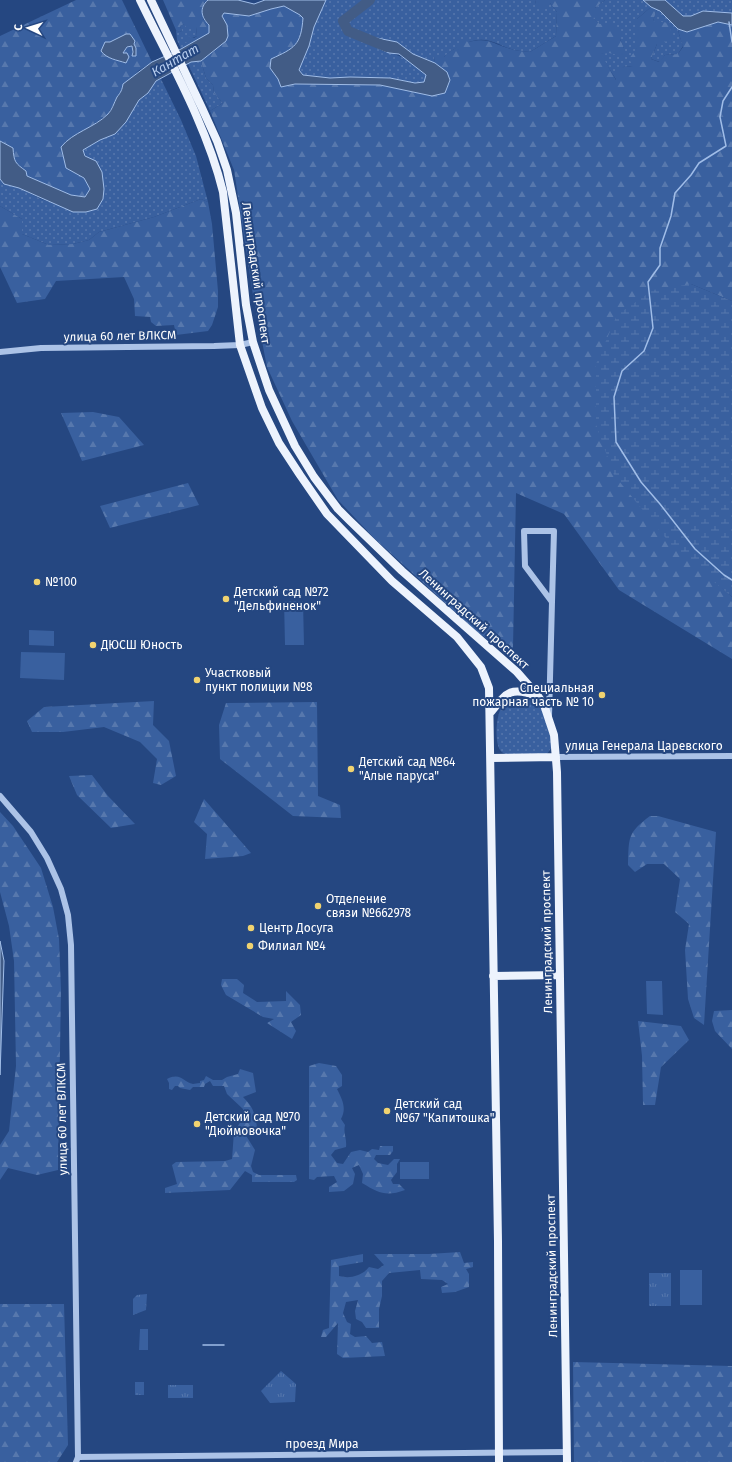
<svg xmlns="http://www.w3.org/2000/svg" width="732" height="1462" font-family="'Fira Sans',sans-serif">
  <defs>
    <pattern id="grass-dots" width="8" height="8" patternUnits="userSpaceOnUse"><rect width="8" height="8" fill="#39609f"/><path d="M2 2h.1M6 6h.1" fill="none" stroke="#5778ad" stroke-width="1.8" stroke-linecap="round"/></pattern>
    <pattern id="forest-firs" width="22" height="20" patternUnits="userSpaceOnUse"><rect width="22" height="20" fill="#39609f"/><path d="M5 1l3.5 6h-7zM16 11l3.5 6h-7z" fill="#5778ad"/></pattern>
    <pattern id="wetland-marsh" width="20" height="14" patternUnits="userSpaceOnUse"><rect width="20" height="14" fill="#39609f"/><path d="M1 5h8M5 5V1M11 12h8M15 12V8" fill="none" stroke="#5778ad"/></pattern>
    <pattern id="park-tufts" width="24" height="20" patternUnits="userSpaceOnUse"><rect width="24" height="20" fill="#39609f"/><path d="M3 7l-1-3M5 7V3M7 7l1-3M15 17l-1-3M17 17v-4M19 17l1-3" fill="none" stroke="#5778ad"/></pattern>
  </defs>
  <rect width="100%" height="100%" fill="#254781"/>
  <path fill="url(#grass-dots)" d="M326 0H535L536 4 550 3 557 12 556 36 530 52C524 51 517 51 511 49 504 47 498 43 490 41 474 36 456 46 444 57H434L435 63 413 54 397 42 389 53C405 56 413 64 426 75L424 82 415 83 390 78 350 77 330 78 303 75 299 70 309 46 314 27Z
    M605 0H643L651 7 637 19V48L634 66 623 67 617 81 600 54 624 48 620 39 592 18 595 8Z
    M665 0H732V13L703 11 691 16H683Z
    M657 9 671 21 678 29 679 34 683 46 678 54 665 55 660 62 651 59 657 44 653 21Z
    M184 24 196 27 197 36 185 41 190 44 181 49 177 40 176 30 179 32 182 31 180 26Z
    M201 61 206 78 213 85 214 93 223 103 210 111 188 64 191 62Z
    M161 79 181 120 196 156 208 202 201 199 154 217 99 232 89 240 73 244 49 245 22 234V219L0 206V179L4 184 19 188 41 199 55 204 97 209 103 199 104 189 83 150 100 140 115 134 139 100 148 93 156 81Z
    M522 698C527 699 531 699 535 702 547 711 551 733 552 747L547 754 508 755C505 754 502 753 500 750 494 741 496 711 504 704 509 700 516 699 522 698Z"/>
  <path fill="url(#forest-firs)" fill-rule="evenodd" d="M76 0H122L152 62 138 71 117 97 108 114 87 129 65 142 66 168 84 178 90 189 85 197 71 195 27 176 26 171C15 163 14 162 13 148L0 141V36ZM126 34 136 48V56L132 55V46L125 49 123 53 105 42H110Z
    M163 0H208L204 3 203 19 209 25V33L190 44 185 42 186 36 194 38 197 36 196 27 187 28 184 24 180 26 182 31 179 32 176 30Z
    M535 0H605L595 8 599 12 600 17 593 18 600 24 612 22 622 32 620 39 624 48 623 56 609 53 601 54 616 80 615 68 633 66 629 59 637 48V19L651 7 657 9 653 21 670 23 672 40 657 44 651 59 659 62 665 55 678 54 683 47 679 34 678 29 687 32 718 22 732 25V301L691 284 722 588 732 597V659L619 590 564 514 516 493 513 648 504 650 477 632 374 538 338 500 292 421 267 367 253 295 234 170 210 111 223 103 214 93 213 85 206 78 201 61C219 47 235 41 222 16L224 13 249 16 271 9 284 6 300 14 303 18C301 47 290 51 270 68L278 79 281 87 295 84 380 85 432 96 447 72 435 63 434 57H444C451 50 459 47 465 39L468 42C490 37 492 44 511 49 517 51 524 51 530 52L556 36 557 12 550 3 543 8 536 4Z
    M201 199 208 202 212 224 218 291V307L212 325 208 331 176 335 174 325 156 326 151 322 150 317 135 316 134 299 124 277 56 281 45 299 17 303 0 267V206L22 219V234L49 245 73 244 89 240 99 232 154 217Z
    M93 412 119 417 144 445 82 461 61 413Z
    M188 483 199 505 110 528 100 506Z
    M154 701 153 725 169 741 176 776 161 785 153 783 157 759 140 742 104 727 63 732H32L27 721 44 707Z
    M317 702 318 796 340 805 341 818 293 816 220 759 219 725 226 703Z
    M92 775 108 796 135 824 111 828 77 795 69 776Z
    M204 799 251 853 243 856 205 859 207 834 194 822Z
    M0 812 13 826 41 868 53 907 59 939 61 990 58 1170 37 1175 8 1168 0 1180V1145L9 1131 16 1066 14 961 9 926 0 892Z
    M650 816H658L716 832 704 1025 694 1018 688 999 685 950 689 924 675 912 680 879 664 864H647L635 872 628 865C629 838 627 833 650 816Z
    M222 979H237L244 985 243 993 257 1002 286 1001V991L300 1005 301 1015 291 1022 296 1031 292 1039 267 1023 274 1019 263 1017 226 995 221 985Z
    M732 1010V1049L715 1031 712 1021 714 1011Z
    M638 1021 681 1026 689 1040 661 1067 655 1105H643L642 1056Z
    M319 1063 336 1066 342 1075V1086L337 1089C342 1099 347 1108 341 1119L345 1125C343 1134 347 1138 346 1147L335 1150 331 1155 337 1163 343 1164 351 1152 360 1150 368 1152 372 1149 379 1150 380 1146H393V1151L390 1155H376L374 1159 378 1163 388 1165 394 1159H400L397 1164V1172L391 1180 393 1184H399L405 1190C386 1197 379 1193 362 1183L363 1174 359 1165 352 1168 355 1174 353 1184 344 1191 329 1192V1187L337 1182 334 1176 317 1177 314 1180 309 1179V1066Z
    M240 1069 253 1073 256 1092 243 1097C254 1108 254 1112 257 1127L245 1128V1134L255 1150 251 1166 253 1172 259 1175H296L297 1180 294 1182H252V1175L245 1171 230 1190 165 1193V1188L177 1184 172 1165 176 1162 225 1161 232 1159 234 1132 243 1118V1109L227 1094 224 1086H213L210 1081 205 1084 204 1087H193L190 1090 180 1088 178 1086H175L172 1090 169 1089V1083L167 1079C181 1072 183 1082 193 1084 195 1084 197 1083 200 1083V1081L204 1080 206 1076 213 1080H222L227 1077 238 1074Z
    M460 1252 464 1263 473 1262V1267L466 1269 469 1274V1287L455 1292 442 1293 441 1287 448 1284 442 1280 421 1279 420 1270 389 1273 382 1281V1296L379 1309V1328H366L362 1322 356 1319 355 1311 358 1300 346 1302 343 1313 347 1322 351 1324 350 1334 355 1337 366 1336 372 1343 382 1342 385 1356 343 1358 337 1354 338 1323 326 1337H321L323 1330 329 1328 331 1260 363 1254V1262L339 1266V1276C350 1279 362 1276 369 1267L378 1269 384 1265 374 1254H429Z
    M0 1304H64L68 1445 57 1462H0Z
    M573 1362 732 1366V1462H574Z"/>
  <path fill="url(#wetland-marsh)" d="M691 284 732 301V597L674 548 614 475 596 425V364L617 315 653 290Z"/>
  <path fill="url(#park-tufts)" d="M649 1273H671V1306H649Z
    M147 1294 146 1310 133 1315V1299L137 1295Z
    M281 1371 296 1384 295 1402 270 1403 261 1391Z
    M135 1382H144V1395H135Z
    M168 1385H193V1398H168Z"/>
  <path fill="#39609f" d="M284 601H303L304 645H285Z
    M29 630 54 631V646L29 645Z
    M21 652 65 653 64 680 20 678Z
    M646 981H662L663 1015 647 1014Z
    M400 1162H429V1179H400Z
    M680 1270H702V1305H680Z
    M140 1329H148V1350H139Z"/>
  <path fill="#425c86" stroke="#a0bde8" d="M208 0H238L254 4 265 0H326L314 27 309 46 299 70 303 75 330 78 350 77 390 78 415 83 424 82 426 75 399 54 389 53 376 47 372 37 397 42 413 54 435 63 447 72 450 80 445 93 432 96 380 85 295 84 281 87 278 79 270 68 271 59C295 48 301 45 303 18L300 15 284 6 271 9 249 16 224 13 222 16 227 25 228 36 226 41 201 61 191 62 156 81 148 93 139 100 126 122 115 134 100 140 83 150 85 156 96 161 102 172 104 189 103 199 97 209 86 212H73L19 188 4 184 0 179V141L13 148C14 162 15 163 26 171L27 176 71 195 85 197 90 189 84 178 66 168 61 147C73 132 94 128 108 114 112 110 114 103 117 97 121 92 122 90 123 84L152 62 181 49 209 33V25C201 17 199 8 208 0Z
    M643 0H665L683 16H691L703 11 732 13V25L718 22 687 32 678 29 660 11 651 7Z
    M126 34H130L135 41 134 44 136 48V56H132L133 52 132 46 127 47 123 53H127L129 57 126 63C117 60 107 59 101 51L105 42H110Z
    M0 941 4 961 0 1075Z"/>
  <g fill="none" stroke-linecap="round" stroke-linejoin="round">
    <path stroke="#a0bde8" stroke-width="1.5" d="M729 22 732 42
      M732 87 723 101 720 117 726 146 699 163 691 175 675 193 671 216 660 248V265L648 282 653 328 644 351 622 371 614 397 616 442 641 482 660 504 695 549 724 575 732 580
      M203 1345H224"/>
    <path stroke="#425c86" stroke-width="10" d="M370 0 343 21 348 31 387 47"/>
    <path stroke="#acc3e7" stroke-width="6" d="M0 352 41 348 214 346 240 345 253 342
      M524 531H554L552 602 525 566Z
      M549 716 552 602
      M556 757 732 756
      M0 796 31 832 47 858 61 889 68 915 71 945 78 1457 76 1462
      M78 1457 567 1452"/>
    <path stroke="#edf3fd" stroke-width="8" d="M140 0C170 62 207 126 223 192L240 345 262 408 279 443 300 475 327 514 392 581 457 637 481 667 489 688 498 1241 499 1462
      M151 0 202 108 217 141 227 170 236 213 246 305 253 342 269 390 295 446 314 477 338 509 349 520 402 571 517 672 538 696 544 705 554 735 557 772 567 1462
      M491 712C507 692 511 686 537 696
      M491 758 556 757
      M493 976 560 975"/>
  </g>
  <g fill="#f1d370" stroke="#254781" stroke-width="1.5">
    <circle cx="37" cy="582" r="4"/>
    <circle cx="226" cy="599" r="4"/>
    <circle cx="93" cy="645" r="4"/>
    <circle cx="197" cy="680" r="4"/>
    <circle cx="602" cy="695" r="4"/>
    <circle cx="351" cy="769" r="4"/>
    <circle cx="318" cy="906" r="4"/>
    <circle cx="251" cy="928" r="4"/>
    <circle cx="250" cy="946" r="4"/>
    <circle cx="387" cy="1111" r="4"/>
    <circle cx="197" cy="1124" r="4"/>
  </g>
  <g text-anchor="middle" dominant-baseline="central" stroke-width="4" stroke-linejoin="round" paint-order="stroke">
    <g font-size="12" fill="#fff" stroke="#254781">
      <text transform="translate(256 273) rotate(82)">Ленинградский проспект</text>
      <text transform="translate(120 336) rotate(-1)">улица 60 лет ВЛКСМ</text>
      <text transform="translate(474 619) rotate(42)">Ленинградский проспект</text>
      <text x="644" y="746">улица Генерала Царевского</text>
      <text transform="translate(547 942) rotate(-91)">Ленинградский проспект</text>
      <text transform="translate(62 1119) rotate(-91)">улица 60 лет ВЛКСМ</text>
      <text transform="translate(552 1266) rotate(-91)">Ленинградский проспект</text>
      <text x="322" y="1444">проезд Мира</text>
    </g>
    <g font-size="12" fill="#fff" stroke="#254781" text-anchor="start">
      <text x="45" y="582">№100</text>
      <text x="234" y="592">Детский сад №72<tspan x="234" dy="14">"Дельфиненок"</tspan></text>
      <text x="101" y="645">ДЮСШ Юность</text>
      <text x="205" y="673">Участковый<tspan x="205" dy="14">пункт полиции №8</tspan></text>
      <text x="594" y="688" text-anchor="end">Специальная<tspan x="594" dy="14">пожарная часть № 10</tspan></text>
      <text x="359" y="762">Детский сад №64<tspan x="359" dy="14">"Алые паруса"</tspan></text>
      <text x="326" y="899">Отделение<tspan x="326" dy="14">связи №662978</tspan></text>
      <text x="259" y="928">Центр Досуга</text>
      <text x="258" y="946">Филиал №4</text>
      <text x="395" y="1104">Детский сад<tspan x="395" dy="14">№67 "Капитошка"</tspan></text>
      <text x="205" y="1117">Детский сад №70<tspan x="205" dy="14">"Дюймовочка"</tspan></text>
    </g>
    <g font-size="13" font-style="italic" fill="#b7cdee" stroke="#254781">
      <text transform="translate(175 60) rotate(-30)">Кантат</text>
    </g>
  </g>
  <g transform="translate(28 28) rotate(274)" stroke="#254781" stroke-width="3" paint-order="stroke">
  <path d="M0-3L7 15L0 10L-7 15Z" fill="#ffffff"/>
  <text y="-6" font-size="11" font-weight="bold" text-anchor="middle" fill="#ffffff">С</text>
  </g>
</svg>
